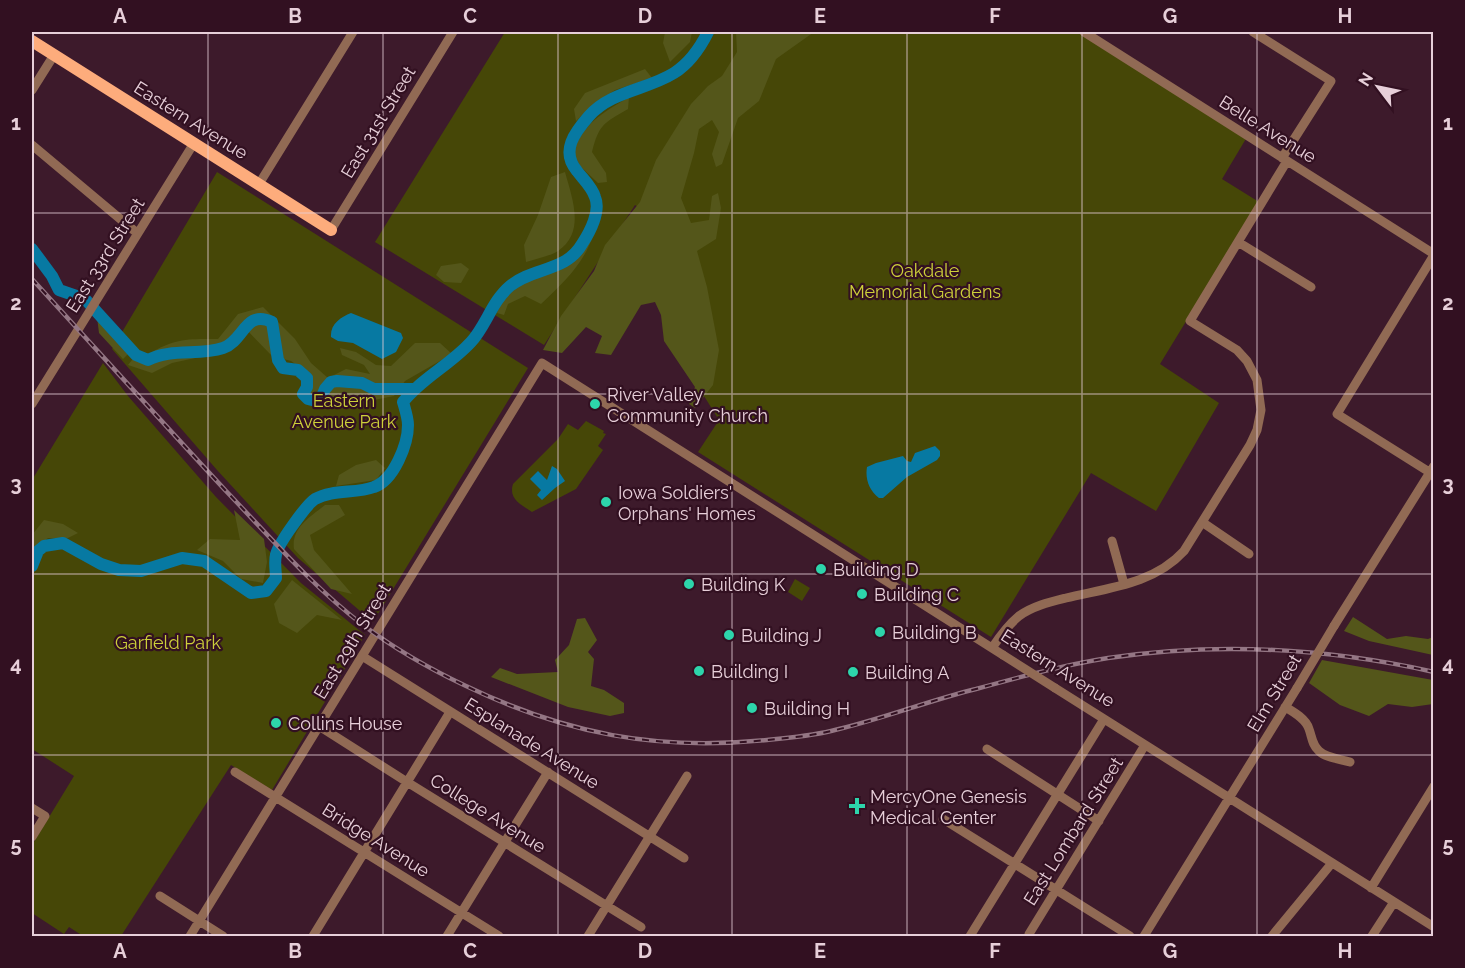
<svg xmlns="http://www.w3.org/2000/svg" width="1465" height="968" font-family="Raleway,sans-serif">
  <rect width="100%" height="100%" fill="#3d1a2b"/>
  <path fill="#464707" d="M505 32H1079L1247 137 1222 179 1259 202 1160 364 1219 403 1156 511 1091 473 991 637 698 452 719 420 679 356 663 223 635 205 544 345 375 242Z
    M217 172 528 368 373 622 298 558 217 470 112 349Z
    M103 363 128 396 216 497 301 583 365 635 272 790 231 765 121 936H83L69 927 64 934 32 913V845L74 776 32 749V480Z
    M586 421 604 431 603 433 606 434 598 446 603 450 576 489 532 512C522 505 508 499 513 484L558 439 568 424 578 430Z
    M795 579 810 588 802 601 788 592Z"/>
  <path fill="#54561a" d="M665 32H692L690 42 670 62 663 43Z
    M736 32H814L776 59 759 101 738 118 722 164 716 167 712 154 719 132 712 120 699 129 694 153 681 198 691 223 709 220 712 196 718 193 721 208 716 239 697 251 707 287 719 350 713 385 695 408 689 404 695 387 664 341 661 315 655 302 641 305 611 355 595 353 602 336 586 327 562 353 543 350 561 316 594 271 605 245 640 202 656 160 691 104 708 86 722 76 737 52Z
    M645 69 652 78 615 90 590 108 576 121 574 109 585 93Z
    M629 97 628 109C604 123 599 124 592 152L606 173 607 182 598 183 582 168 572 153C586 121 600 115 629 97Z
    M565 172C572 198 586 232 558 251 550 256 536 259 526 262L524 245 538 215 551 177Z
    M594 233C584 264 564 282 541 304L525 296 508 304 504 315 497 313C499 307 501 300 505 295 523 274 555 278 575 259 583 251 585 239 594 233Z
    M461 263 469 269 461 283 444 282 436 275 441 266Z
    M263 307 295 339 311 363 328 378 346 369 370 374 364 365 342 355 340 348 356 352 376 365 391 366 415 343H440L452 354 405 381 394 396 374 400 342 397 312 404 305 371 291 361 272 356 242 325 232 340 200 357 172 363 152 373 128 365 139 351 149 354C175 338 188 339 218 339L238 314Z
    M97 317 129 353 123 359 99 333Z
    M376 460 385 468 376 480 336 486 339 475 356 465Z
    M325 505H339L345 515 310 535 314 550 352 594 331 589 294 549C291 528 310 517 325 505Z
    M234 510 264 539 267 562 263 583 241 579 223 561 197 550 210 539 240 540Z
    M44 520 63 524 78 533 68 538H48L34 550 32 555V535Z
    M292 580 342 620 317 615 297 633 279 623 274 604Z
    M1353 617 1387 639 1406 636 1428 639 1433 637V655L1369 641 1344 631Z
    M585 618 597 640 588 652 594 659 591 686 604 690 624 703V713L610 716 568 707 491 677 500 668 517 674 558 672 555 660 569 645 577 619Z
    M1322 660 1433 680V704L1412 707 1388 704 1369 716 1340 705 1309 683Z"/>
  <path fill="#0779a2" d="M351 313 401 333 403 338 396 352 382 359 353 343 338 341 331 337C330 324 341 317 351 313Z
    M935 446 940 451V456L937 460 907 477 883 498H879C869 490 865 479 867 467L876 463 903 456 907 461 911 462 915 453Z
    M552 466 557 469 565 481 555 488 542 500 537 495 541 490 530 479 538 471 547 480Z"/>
  <g fill="none" stroke-linecap="round" stroke-linejoin="round">
    <path stroke="#0779a2" stroke-width="12" d="M32 249 52 276 59 290 85 299 136 355 148 360C171 348 199 356 223 348 244 341 245 309 272 322L278 360 283 368 298 370 307 378V387L303 394 308 399 316 401 322 396 325 389 331 382 337 381 362 383 374 389H413
      M32 566 38 551 44 546 63 543 101 564 119 570 141 571 182 558 204 561 251 593 266 591 276 578C276 571 274 562 276 555 277 545 307 504 315 499 333 489 356 494 374 487 394 480 408 444 408 425 408 418 405 409 403 402 422 378 450 365 471 342 486 326 492 301 510 286 533 267 566 272 582 244 590 232 601 211 595 197 592 187 583 179 577 171 560 151 575 132 589 116 611 91 647 90 674 73 690 63 700 48 708 32"/>
    <path stroke="#916a54" stroke-width="9" d="M1084 32 1434 254
      M1253 32 1331 81 1282 158
      M32 90 54 55
      M32 145 137 233
      M259 184 353 32
      M331 230 453 32
      M1238 242 1311 287
      M1434 255 1337 414 1434 475
      M32 404 194 143
      M1202 522 1249 554
      M1112 541 1124 584
      M1334 626 1434 466
      M992 648C1000 636 1008 625 1019 616 1033 606 1050 602 1066 598 1108 588 1154 584 1184 551L1250 445 1257 430 1261 410 1257 380 1247 361 1237 350 1190 321 1287 161
      M362 656 684 858
      M1055 688 1434 927
      M1285 707C1294 712 1306 719 1309 729 1312 737 1312 745 1319 751 1326 758 1340 759 1350 762
      M319 726 407 782 641 927
      M987 749 1099 821
      M235 772 499 936
      M32 808 45 816 32 837
      M943 819 1130 936
      M1371 888 1434 786
      M160 896 223 936
      M1029 934 1145 745
      M190 936 542 363 1003 655
      M313 936 450 712
      M447 936 548 772
      M588 936 687 776
      M970 936 1104 719
      M1144 936 1297 688
      M1272 936 1332 863
      M1372 936 1394 902"/>
    <path stroke="#fdac7c" stroke-width="12" d="M32 41 331 230"/>
    <g stroke="#947684" stroke-width="4.5">
      <path id="rail" d="M32 279C97 350 161 421 226 491 270 537 312 586 363 625 395 649 430 669 466 686 566 734 656 751 767 740 788 738 810 736 831 731 880 720 927 701 976 689 1020 677 1064 665 1108 658 1217 642 1327 648 1434 672"/>
    </g>
    <use href="#rail" stroke="#321021" stroke-width="2" stroke-dasharray="7" stroke-linecap="butt"/>
    <path stroke="#916a54" stroke-width="9" d="M1003 655 1055 688
      M1297 688 1334 626"/>
  </g>
  <path fill="none" stroke="#e7cfd9" stroke-width="1.5" stroke-opacity="0.55" d="M208 32V936M383 32V936M558 32V936M732 32V936M907 32V936M1082 32V936M1257 32V936M32 213H1434M32 394H1434M32 574H1434M32 755H1434"/>
  <g fill="#2dd5ab" stroke="#321021" stroke-width="2">
    <circle cx="595" cy="404" r="6"/>
    <circle cx="606" cy="502" r="6"/>
    <circle cx="821" cy="569" r="6"/>
    <circle cx="689" cy="584" r="6"/>
    <circle cx="862" cy="594" r="6"/>
    <circle cx="880" cy="632" r="6"/>
    <circle cx="729" cy="635" r="6"/>
    <circle cx="699" cy="671" r="6"/>
    <circle cx="853" cy="672" r="6"/>
    <circle cx="752" cy="708" r="6"/>
    <circle cx="276" cy="723" r="6"/>
    <path d="M854 797h6v6h6v6h-6v6h-6v-6h-6v-6h6z"/>
  </g>
  <g text-anchor="middle" dominant-baseline="central" stroke-width="4.5" stroke-linejoin="round" paint-order="stroke">
    <g font-size="18" fill="#e7cfd9" stroke="#321021">
      <text transform="translate(191 120) rotate(32)">Eastern Avenue</text>
      <text transform="translate(378 122) rotate(-59)">East 31st Street</text>
      <text transform="translate(1268 129) rotate(32)">Belle Avenue</text>
      <text transform="translate(105 255) rotate(-58)">East 33rd Street</text>
      <text transform="translate(352 641) rotate(-59)">East 29th Street</text>
      <text transform="translate(1058 668) rotate(32)">Eastern Avenue</text>
      <text transform="translate(1274 693) rotate(-59)">Elm Street</text>
      <text transform="translate(532 743) rotate(32)">Esplanade Avenue</text>
      <text transform="translate(488 813) rotate(32)">College Avenue</text>
      <text transform="translate(1073 831) rotate(-58)">East Lombard Street</text>
      <text transform="translate(376 840) rotate(32)">Bridge Avenue</text>
    </g>
    <g font-size="18" fill="#cdd03a" stroke="#321021">
      <text x="925" y="270">Oakdale<tspan x="925" dy="21">Memorial Gardens</tspan></text>
      <text x="344" y="400">Eastern<tspan x="344" dy="21">Avenue Park</tspan></text>
      <text x="168" y="642">Garfield Park</text>
    </g>
    <g font-size="18" fill="#e7cfd9" stroke="#321021" text-anchor="start">
      <text x="607" y="394">River Valley<tspan x="607" dy="21">Community Church</tspan></text>
      <text x="618" y="492">Iowa Soldiers'<tspan x="618" dy="21">Orphans' Homes</tspan></text>
      <text x="833" y="569">Building D</text>
      <text x="701" y="584">Building K</text>
      <text x="874" y="594">Building C</text>
      <text x="892" y="632">Building B</text>
      <text x="741" y="635">Building J</text>
      <text x="711" y="671">Building I</text>
      <text x="865" y="672">Building A</text>
      <text x="764" y="708">Building H</text>
      <text x="288" y="723">Collins House</text>
      <text x="870" y="796">MercyOne Genesis<tspan x="870" dy="21">Medical Center</tspan></text>
    </g>
  </g>
  <rect width="1465" height="968" fill="none" stroke="#321021" stroke-width="66"/>
  <g transform="translate(1378 87) rotate(302)" stroke="#321021" stroke-width="4.5" paint-order="stroke">
  <path d="M0-4.5L10 22L0 15L-10 22Z" fill="#e7cfd9"/>
  <text y="-9" font-size="16" font-weight="bold" text-anchor="middle" fill="#e7cfd9">N</text>
  </g>
  <rect x="33" y="33" width="1399" height="902" fill="none" stroke="#e7cfd9" stroke-width="2"/>
  <g font-size="20" text-anchor="middle" font-weight="bold" fill="#e7cfd9">
    <text x="120" y="23">A</text>
    <text x="295" y="23">B</text>
    <text x="470" y="23">C</text>
    <text x="645" y="23">D</text>
    <text x="820" y="23">E</text>
    <text x="995" y="23">F</text>
    <text x="1170" y="23">G</text>
    <text x="1345" y="23">H</text>
    <text x="16" y="130">1</text>
    <text x="1448" y="130">1</text>
    <text x="16" y="310">2</text>
    <text x="1448" y="310">2</text>
    <text x="16" y="491">3</text>
    <text x="1448" y="491">3</text>
    <text x="16" y="671">4</text>
    <text x="1448" y="671">4</text>
    <text x="16" y="852">5</text>
    <text x="1448" y="852">5</text>
    <text x="120" y="958">A</text>
    <text x="295" y="958">B</text>
    <text x="470" y="958">C</text>
    <text x="645" y="958">D</text>
    <text x="820" y="958">E</text>
    <text x="995" y="958">F</text>
    <text x="1170" y="958">G</text>
    <text x="1345" y="958">H</text>
  </g>
</svg>
